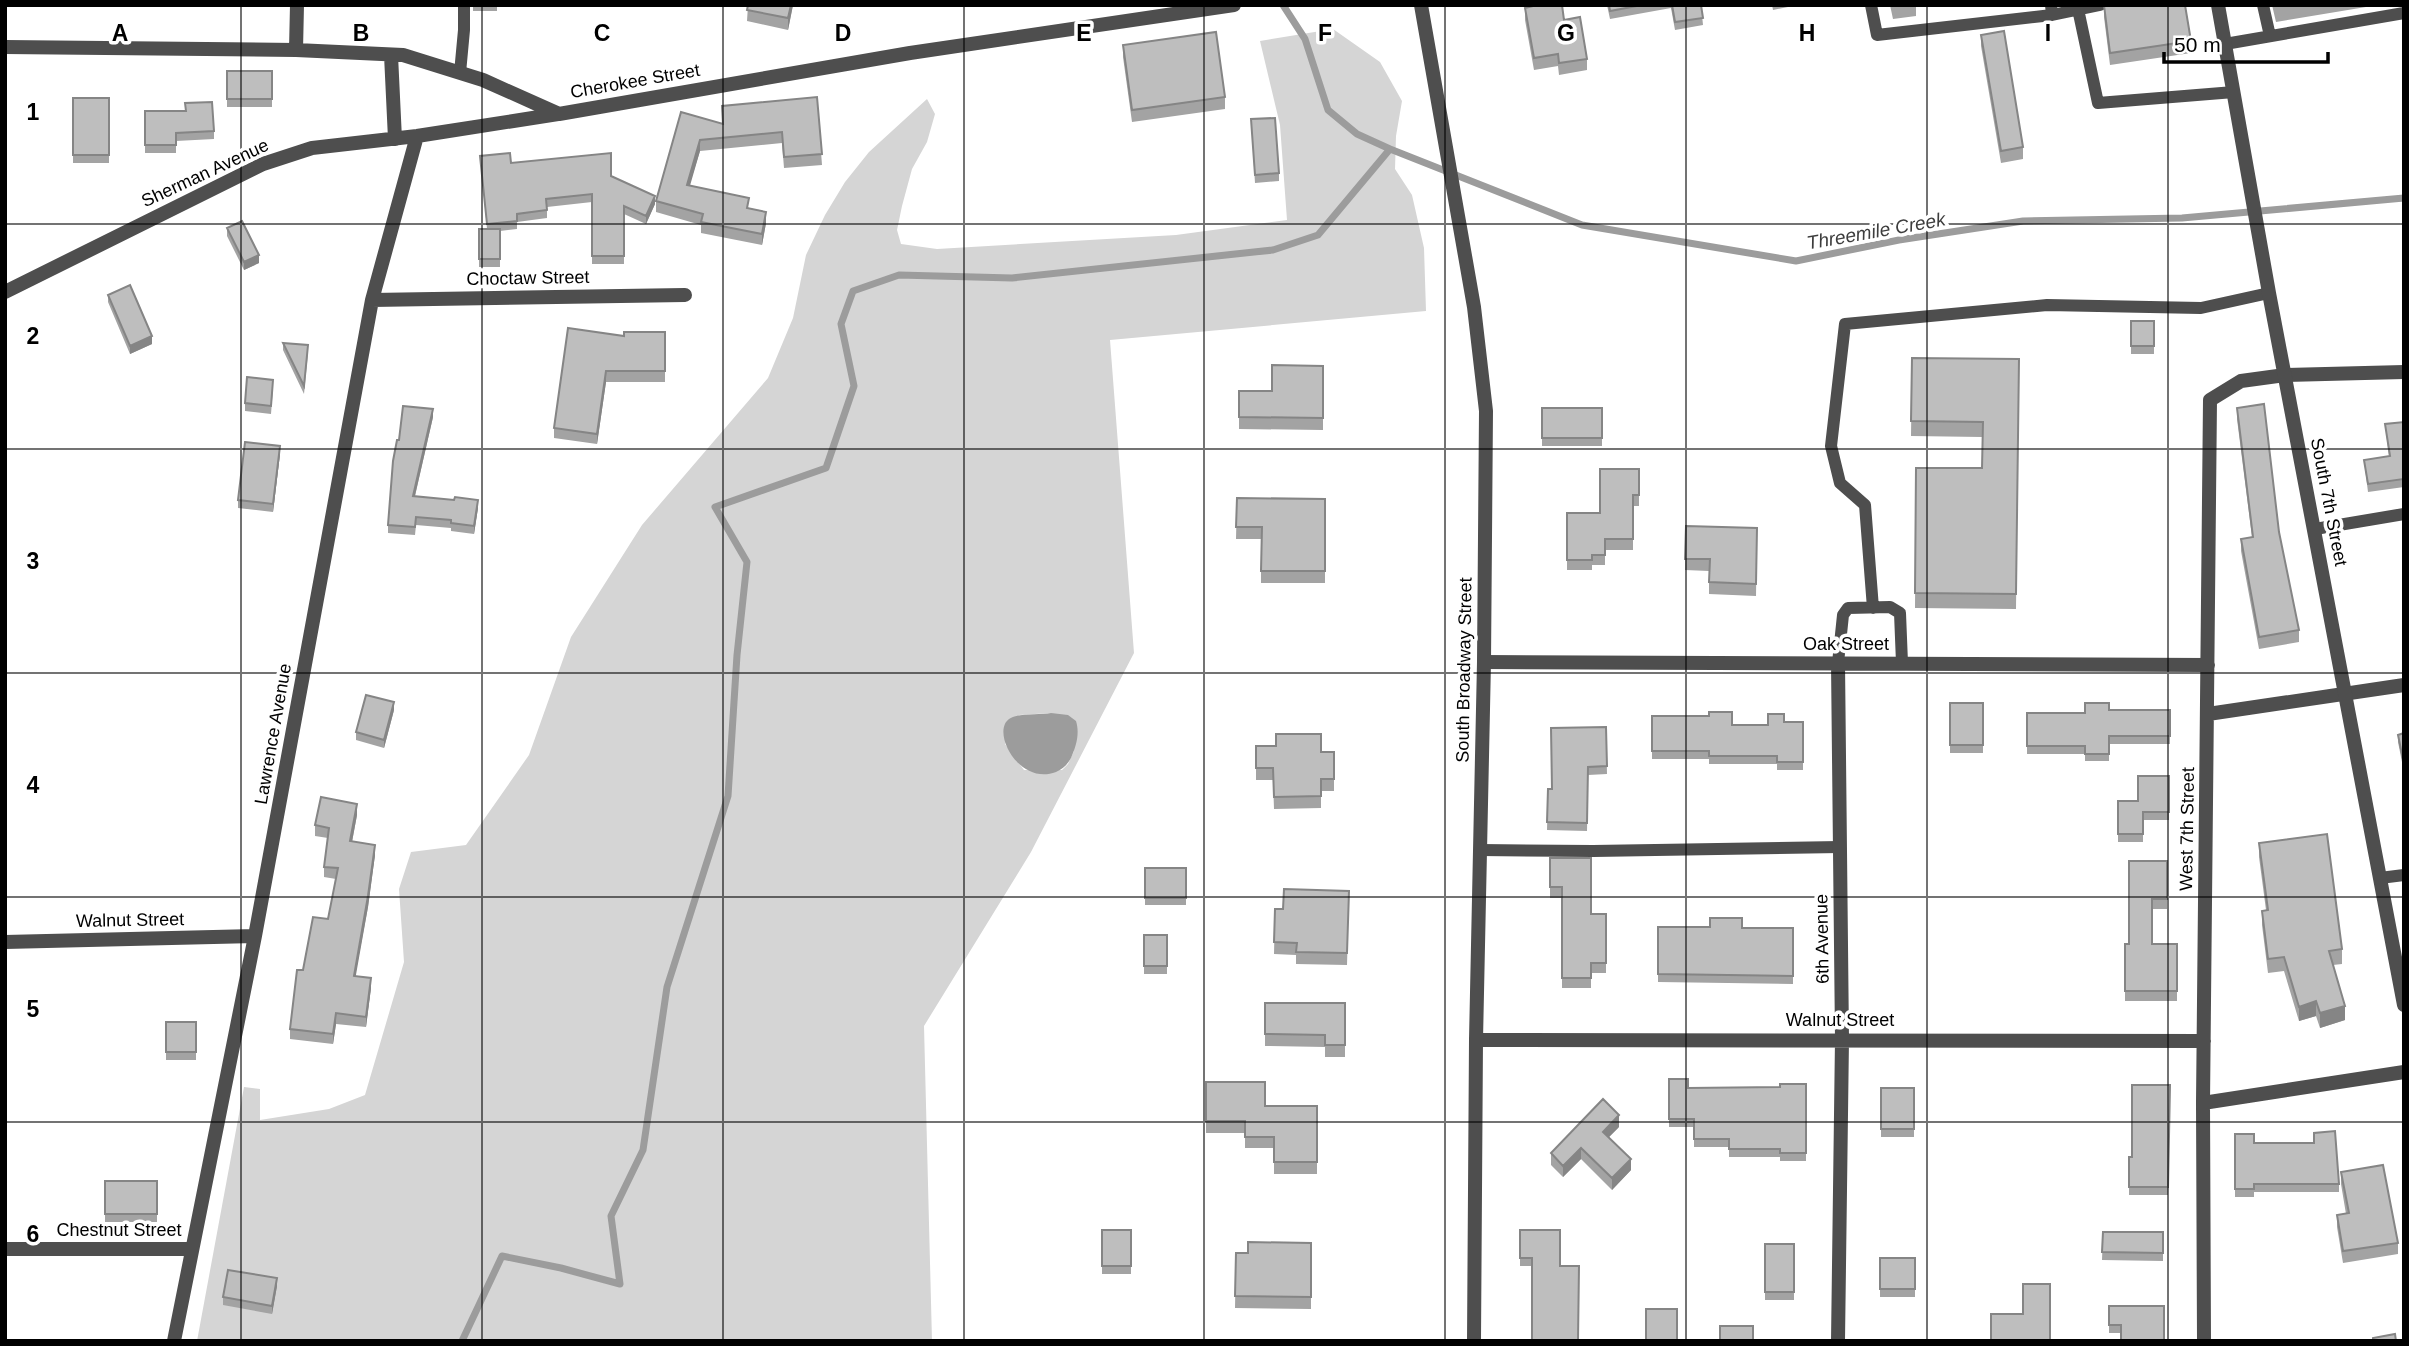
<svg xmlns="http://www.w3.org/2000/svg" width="2409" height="1346" font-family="Arial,sans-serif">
  <rect width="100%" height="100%" fill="#fff"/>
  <path fill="#d5d5d5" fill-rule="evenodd" d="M1333 29 1380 62 1402 101 1396 136 1395 169 1412 195 1424 248 1426 311 1110 340 1134 653 1031 852 924 1026 932 1341H197L244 1087 260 1089V1120L329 1109 365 1095 404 962 399 889 411 852 466 845 529 755 571 637 642 525 768 378 793 318 806 255 825 215 845 182 869 152 927 99 935 114 927 142 912 169 902 206 897 230 901 244 937 249 1176 235 1287 220 1280 125 1260 41ZM1051 713 1074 751 1068 764 1062 770H1024L1005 744 1019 715Z"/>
  <path fill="#9c9c9c" d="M1051 713 1068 715 1076 721C1080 734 1076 746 1071 758 1067 765 1063 769 1056 772 1019 786 991 732 1009 719 1017 713 1040 715 1051 713Z"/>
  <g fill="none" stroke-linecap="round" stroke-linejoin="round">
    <path stroke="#9c9c9c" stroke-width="7" d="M1283 5 1305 39 1328 110 1357 134 1390 149 1582 225 1796 261 1899 240 2023 221 2182 218 2404 198
      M462 1341 502 1256 561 1268 620 1284 611 1216 643 1150 667 987 728 796 737 655 747 562 715 507 826 468 854 386 841 324 853 291 899 275 1012 278 1273 250 1318 235 1390 149"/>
    <path stroke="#4e4e4e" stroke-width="12" d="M1871 5 1877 35 2052 15
      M2051 5 2052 15 2100 5
      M2263 5 2270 36
      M2078 9 2098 103 2234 92
      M2225 44 2404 13
      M460 73 464 30V5
      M2315 529 2404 514
      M1873 608 1865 505 1840 483 1831 446 1845 324 2047 305 2201 308 2269 293
      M1838 663 1843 615 1848 608 1890 607 1900 613 1902 663
      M1480 850 1593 851 1840 847
      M2380 878 2404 875"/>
    <path stroke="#4e4e4e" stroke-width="14" d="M5 47 296 50 403 55 483 80 559 114 910 53 1234 5
      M296 50 297 5
      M391 55 395 139
      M5 292 263 164 312 148 417 136 558 114
      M372 300 685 295
      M1484 662 2208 665
      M2208 714 2404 685
      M5 942 255 936
      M1476 1040 2204 1041
      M2203 1103 2404 1072
      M5 1249H191
      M174 1341 255 936 372 300 417 136
      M1838 1341 1842 1039 1838 663
      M2204 1341 2203 1103 2210 400 2241 381 2285 375 2404 372"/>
    <path stroke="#4e4e4e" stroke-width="14" d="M1421 5 1474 307 1486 411 1484 662 1476 1040 1474 1341
      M2218 5 2269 293 2404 1005"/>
  </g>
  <path fill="#a3a3a3" d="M473 5H497V11H473Z
    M748 5H793L788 30 747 21Z
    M1535 5H1562L1564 20 1587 59V70L1559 75 1558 66 1534 70 1525 20V8L1535 6Z
    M1607 5H1701L1703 25 1675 30 1671 8 1610 19Z
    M1772 5H1798L1773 10Z
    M1890 5H1916V16L1893 19Z
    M2104 5 2191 41V53L2110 65 2104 17Z
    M2272 5H2378L2276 22Z
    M1981 35 2023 147V159L2001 163 1981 46Z
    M1123 45 1225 97V109L1132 122 1123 57Z
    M227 71H272V107H227Z
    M817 97 822 165 784 168 782 143 700 151 689 186 749 208 766 223 762 245 701 233V225L656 212V201L681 112 722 124V106Z
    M73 98H109V163H73Z
    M145 111 214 131V139L176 141V153H145Z
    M1251 119 1279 173V181L1255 183Z
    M480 156 511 163 611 176 655 204 646 224 624 214V264H592V202L547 207V218L517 222V229L500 231V267H479V229H487Z
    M227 228 259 263 244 270 227 236Z
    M108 295 152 344 130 354 108 302Z
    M2131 321H2154V354H2131Z
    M665 332V382H606L597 444 554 438V428L624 336Z
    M283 343 308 353 304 394 283 350Z
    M1912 358 2019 359 2016 609 1915 608 1916 468H1982V437L1911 436Z
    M1323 366V430L1239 429V391H1272Z
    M273 388 271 414 245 411V403Z
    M1542 408H1602V446H1542Z
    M2237 408 2279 532 2299 630V642L2259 649 2241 551V539L2252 537 2237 419Z
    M433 417 415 496 478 508 474 534 451 531V528L416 525 415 535 388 533V525L399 440Z
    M2404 422V487L2368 492 2364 460 2389 456 2385 424Z
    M280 454 273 512 238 508V500Z
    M1639 469V506H1633V550H1605V565H1592V570H1567V513H1600Z
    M1237 498 1325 499V583H1261V539H1236Z
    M1686 526 1757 528 1756 596 1709 594V571L1685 570Z
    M1950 703H1983V753H1950Z
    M394 710 384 748 356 740V732Z
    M2109 710H2170V744H2109V761H2085V754H2027V713H2085Z
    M1652 716H1709L1732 725H1768L1784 722H1803V770H1777V764H1709V759H1652Z
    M1606 727 1607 774 1588 775 1587 831 1547 830 1548 789H1552Z
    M2404 733V772L2398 742V735Z
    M1256 746 1334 752V791H1321V808L1274 809 1273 780H1256Z
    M2169 776V820H2143V842H2118V801H2138Z
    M357 815 352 842 375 855 368 907 355 976 371 988 366 1027 336 1024 333 1044 290 1039V1029L303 970 328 919 336 879 324 877V867L328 838 315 836V825Z
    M2259 843 2342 949V964L2333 965 2345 1020 2320 1028 2316 1016 2299 1021 2284 971 2268 973 2262 925V911L2266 910 2259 857Z
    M1550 858 1591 914H1606V973H1591V988H1562V898H1550Z
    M2167 861V909H2152V944H2177V1001H2125V944H2129Z
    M1145 868H1186V905H1145Z
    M1349 891 1347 965 1296 964V955L1274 954 1275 909H1283Z
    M1658 927 1793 928V984L1658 982Z
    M1144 935H1167V974H1144Z
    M1265 1003H1345V1057H1325V1047L1265 1046Z
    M166 1022H196V1060H166Z
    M1669 1079 1688 1088 1780 1087 1806 1084V1161H1780V1157H1729V1147H1694V1127H1669Z
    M1206 1082 1265 1106H1317V1174H1274V1148H1245V1133H1206Z
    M2170 1085 2168 1195H2129V1157H2132Z
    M1881 1088H1914V1137H1881Z
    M1619 1127 1609 1137 1631 1170 1612 1190 1581 1159 1563 1177 1551 1165V1153Z
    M2314 1133 2339 1184V1192H2254V1197H2235V1134L2254 1143H2314Z
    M2341 1172 2398 1243V1254L2343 1263 2337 1227V1215L2346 1214 2341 1184Z
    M105 1181H157V1222H105Z
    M1102 1230H1131V1274H1102Z
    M1520 1230 1560 1266H1520Z
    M2103 1232H2163V1261L2102 1260Z
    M1311 1243V1309L1235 1308 1236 1253H1248Z
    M1765 1244H1794V1300H1765Z
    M1880 1258H1915V1297H1880Z
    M277 1286 272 1314 223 1305V1297Z
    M2109 1306H2164L2121 1333H2109Z"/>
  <path fill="#858585" d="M791 5H793L788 30V18Z
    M700 140V151L687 196V185Z
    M655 196V204L646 224V216Z
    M766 212V223L762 245V234Z
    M259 255V263L244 270V262Z
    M152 336V344L130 354V346Z
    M606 371V382L597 444V434Z
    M433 409V417L413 504V496Z
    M280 446V454L273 512V504Z
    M478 500V508L474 534V526Z
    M394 702V710L384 748V740Z
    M357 804V815L350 852V841Z
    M375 845V855L368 907 354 986V976Z
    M371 978V988L366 1027V1017Z
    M2316 1001V1016L2299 1021V1007Z
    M2345 1006V1020L2320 1028V1013Z
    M336 1013V1024L333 1044V1034Z
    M1619 1115V1127L1603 1143V1132Z
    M1581 1148V1159L1563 1177V1166Z
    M1631 1159V1170L1612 1190V1178Z
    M277 1278V1286L272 1314V1306Z"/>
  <path fill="#bebebe" stroke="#858585" stroke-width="2" d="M748 5H791L788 18 747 10Z
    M1537 5H1562L1564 20 1580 17 1587 59 1559 63 1558 54 1534 58 1525 8Z
    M1609 5H1642L1610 11Z
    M1672 5H1701L1703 18 1675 22Z
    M2104 5H2185L2191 41 2110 53Z
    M2004 31 2023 147 2001 151 1981 35Z
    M1216 32 1225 97 1132 110 1123 45Z
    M227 71H272V99H227Z
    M817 97 822 154 784 157 782 132 700 140 687 185 749 198 747 208 766 212 762 234 701 222 703 214 656 201 681 112 723 124 722 106Z
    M73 98H109V155H73Z
    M212 102 214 131 176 133V145H145V111H186L185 103Z
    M1275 118 1279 173 1255 175 1251 119Z
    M510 153 511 163 611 153V176L655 196 646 216 624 206V256H592V194L546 199 547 210 517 214V221L487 224 480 156Z
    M242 221 259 255 244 262 227 228Z
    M479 229H500V259H479Z
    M130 285 152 336 130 346 108 295Z
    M2131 321H2154V346H2131Z
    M568 328 624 336V332H665V371H606L597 434 554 428Z
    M283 343 308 345 304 386Z
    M1912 358 2019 359 2016 594 1915 593 1916 468H1982L1983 422 1911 421Z
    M1272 365 1323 366V418L1239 417V391H1272Z
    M247 377 273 380 271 406 245 403Z
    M2264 404 2279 532 2299 630 2259 637 2241 539 2253 537 2237 408Z
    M403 406 433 409 413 496 454 500 455 497 478 500 474 526 451 523V520L416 517 415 527 388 525 393 461 397 440H399Z
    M1542 408H1602V438H1542Z
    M2404 422V479L2368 484 2364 460 2390 456 2385 424Z
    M245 442 280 446 273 504 238 500Z
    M1600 469H1639V495H1633V539H1605V555H1592V560H1567V513H1600Z
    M1237 498 1325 499V571H1261L1262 527H1236Z
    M1686 526 1757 528 1756 584 1709 582 1710 559H1685Z
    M366 695 394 702 384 740 356 732Z
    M1950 703H1983V745H1950Z
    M2085 703H2109V710H2170V736H2109V754H2085V746H2027V713H2085Z
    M1709 712H1732V725H1768V714H1784V722H1803V762H1777V756H1709V751H1652V716H1709Z
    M1606 727 1607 766 1588 767 1587 823 1547 822 1548 789H1552L1551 728Z
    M2404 733V764L2398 735Z
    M1276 734H1321V752H1334V779H1321V796L1274 797 1273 768H1256V746H1276Z
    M2138 776H2169V812H2143V834H2118V801H2138Z
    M321 797 357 804 350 841 375 845 368 896 354 976 371 978 366 1017 336 1013 333 1034 290 1029 297 970H303L313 917 328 919 338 868 324 867 329 828 315 825Z
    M2327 834 2342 949 2329 951 2345 1006 2320 1013 2316 1001 2299 1007 2284 957 2268 959 2262 911 2268 910 2259 843Z
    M1550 858H1591V914H1606V963H1591V978H1562V887H1550Z
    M2129 861H2167V899H2152V944H2177V991H2125V944H2129Z
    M1145 868H1186V898H1145Z
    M1284 889 1349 891 1347 953 1296 952 1297 943 1274 942 1275 909H1283Z
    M1710 918H1742V928H1793V976L1658 974V927H1710Z
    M1144 935H1167V966H1144Z
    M1265 1003H1345V1045H1325V1035L1265 1034Z
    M166 1022H196V1052H166Z
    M1669 1079H1688V1088L1780 1087V1084H1806V1153H1780V1149H1729V1139H1694V1119H1669Z
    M1206 1082H1265V1106H1317V1162H1274V1137H1245V1121H1206Z
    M2132 1085H2170L2168 1187H2129V1157H2132Z
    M1881 1088H1914V1129H1881Z
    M1603 1099 1619 1115 1603 1132 1631 1159 1612 1178 1581 1148 1563 1166 1551 1153Z
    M2335 1131 2339 1184H2254V1189H2235V1134H2254V1143H2314V1133Z
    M2383 1165 2398 1243 2343 1251 2337 1215 2349 1213 2341 1172Z
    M105 1181H157V1214H105Z
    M1102 1230H1131V1266H1102Z
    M1520 1230H1560V1266H1579L1578 1341H1532V1258H1520Z
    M2103 1232H2163V1253L2102 1252Z
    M1248 1242 1311 1243V1297L1235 1296 1236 1253H1248Z
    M1765 1244H1794V1292H1765Z
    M1880 1258H1915V1289H1880Z
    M228 1270 277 1278 272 1306 223 1297Z
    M2023 1284H2050V1341H1991V1314H2023Z
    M2109 1306H2164V1341H2121V1325H2109Z
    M1646 1309H1677V1341H1646Z
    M1720 1326H1753V1341H1720Z
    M2395 1334 2396 1341H2373V1338Z"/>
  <path fill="none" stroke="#000" stroke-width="2" stroke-opacity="0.55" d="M241 5V1341M482 5V1341M723 5V1341M964 5V1341M1204 5V1341M1445 5V1341M1686 5V1341M1927 5V1341M2168 5V1341M5 224H2404M5 449H2404M5 673H2404M5 897H2404M5 1122H2404"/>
  <g text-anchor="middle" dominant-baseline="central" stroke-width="7" stroke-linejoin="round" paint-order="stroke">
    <g font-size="18" fill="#000" stroke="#fff">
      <text transform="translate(635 81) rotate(-10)">Cherokee Street</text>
      <text transform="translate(205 173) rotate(-25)">Sherman Avenue</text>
      <text transform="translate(528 278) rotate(-1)">Choctaw Street</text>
      <text transform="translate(2329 502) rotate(79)">South 7th Street</text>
      <text x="1846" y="644">Oak Street</text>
      <text transform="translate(1464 670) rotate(-89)">South Broadway Street</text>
      <text transform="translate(273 734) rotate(-80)">Lawrence Avenue</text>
      <text transform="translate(2187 829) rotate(-89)">West 7th Street</text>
      <text transform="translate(130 920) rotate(-1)">Walnut Street</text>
      <text transform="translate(1822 939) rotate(-91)">6th Avenue</text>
      <text x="1840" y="1020">Walnut Street</text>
      <text x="119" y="1230">Chestnut Street</text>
    </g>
    <g font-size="19" font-style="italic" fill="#3d3d3d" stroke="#fff">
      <text transform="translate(1876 231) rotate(-10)">Threemile Creek</text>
    </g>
  </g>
  <g font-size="23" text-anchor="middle" font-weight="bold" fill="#000" stroke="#fff" stroke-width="7" stroke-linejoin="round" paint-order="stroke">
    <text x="120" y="41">A</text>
    <text x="361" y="41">B</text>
    <text x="602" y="41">C</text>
    <text x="843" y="41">D</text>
    <text x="1084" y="41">E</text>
    <text x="1325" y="41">F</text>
    <text x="1566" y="41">G</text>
    <text x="1807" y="41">H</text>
    <text x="2048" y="41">I</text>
    <text x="33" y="120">1</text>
    <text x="33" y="344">2</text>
    <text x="33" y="569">3</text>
    <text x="33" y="793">4</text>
    <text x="33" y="1017">5</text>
    <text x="33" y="1242">6</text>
  </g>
  <rect width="2409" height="1346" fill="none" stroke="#000000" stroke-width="14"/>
  <path d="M2164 52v10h164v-10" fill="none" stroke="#000000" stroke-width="3.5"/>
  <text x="2174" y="52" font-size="21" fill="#000000" stroke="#ffffff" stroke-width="5" paint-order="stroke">50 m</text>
</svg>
